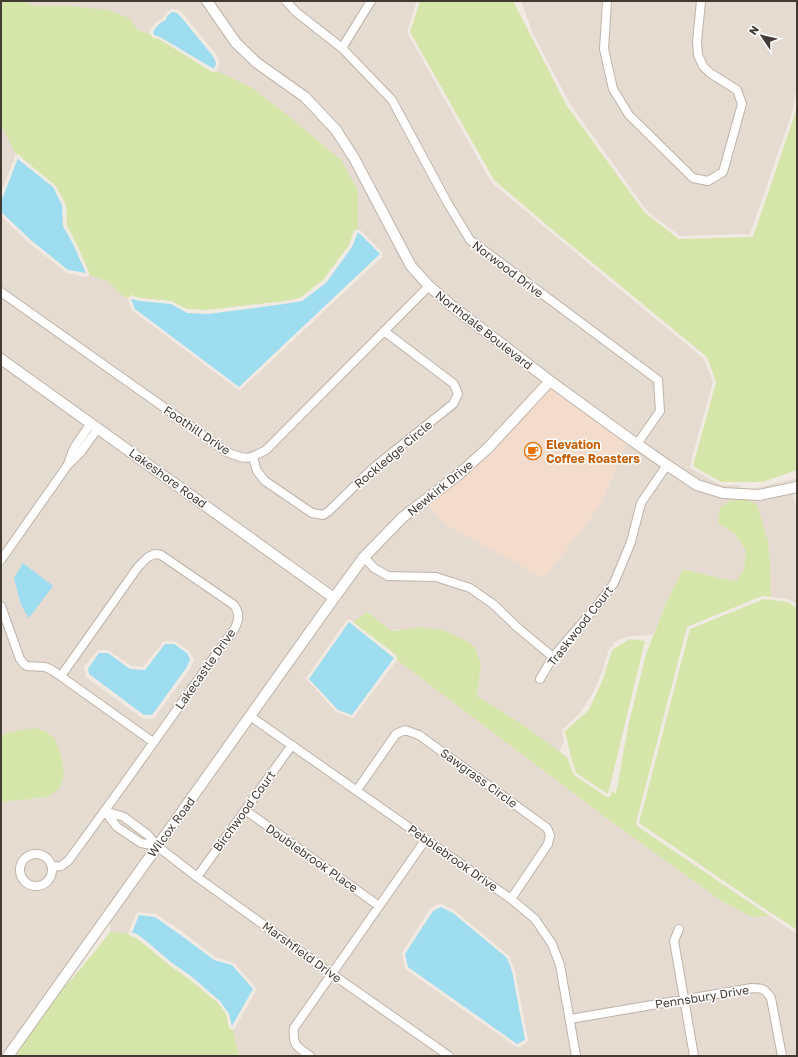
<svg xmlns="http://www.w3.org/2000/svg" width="798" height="1057" font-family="'Golos Text',sans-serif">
  <rect width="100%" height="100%" fill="#f1eae3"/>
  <path fill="#e5dbd1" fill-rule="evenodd" d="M22 1H202L232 45 302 99 333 132 424 285 263 447 251 453 240 454 228 449 1 288V216L29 243 67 273 86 277 89 275 107 281 123 296 128 298 131 309 133 311 237 389 240 390 383 256 382 252 360 230 358 229V190L341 160 316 139 285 113 251 87 217 71 219 65V60L215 53 184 15 178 10 171 9 165 14 163 18 156 22 151 28 149 32 150 34 139 31 129 18 69 6H36Z
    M211 1H281L294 15 340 51 389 101 443 204 467 243 654 382 656 410 636 439 454 303 432 283 414 264 339 128 259 60 239 41Z
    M291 1H366L341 43 299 10Z
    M376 1H417L407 32 491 182 547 229 704 359 713 382 690 465V467L692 469 720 485H740L742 490 724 489 699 481 643 444 664 413 662 380 472 238 450 201 395 98 347 48Z
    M521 1H603L610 90 692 181 708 185 711 184 725 175 746 105 706 64 702 54 701 42 706 1H797V87L792 113 750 234 680 236 647 211 570 104 533 34Z
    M611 1H697L693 41 694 56 699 67 733 92 738 104 719 169 707 177 694 174 632 113 617 88 608 49Z
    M1 127 3 128 16 154 15 156 1 192Z
    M430 291 545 381 485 445 455 472 334 590 196 494 1 354V297L225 455 239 461H250L253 471 325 518 332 514 375 472 455 407 461 396 390 331Z
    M385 336 450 386 453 393 449 402 369 466 327 508 322 511 313 509 268 478 260 469 257 459 269 453Z
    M1 363 86 424 69 449 75 453 92 428 76 453 83 458 99 434 328 599 156 840 150 832 123 812 119 817 147 841 143 840 115 821 112 827 139 846 150 849 3 1056H1V802L48 797 55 739 47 732H9L1 736ZM164 641H174L189 651 194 660 190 669 155 717 153 718 145 719 142 718 86 677 84 667 98 650H108L131 666 143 667Z
    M627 441 662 466 637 501 627 540 610 581 597 600 552 651 520 625 496 602 436 573 389 572 376 565 369 557 406 520 427 503 446 525 600 506Z
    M669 470 695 488 793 492 797 511V605L789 599 771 597 770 563 768 541 718 523 735 534 746 551 744 570 736 581 719 578 683 569 666 603 653 635 629 636 614 642 613 646 609 649 602 672 593 693 578 715 562 730 564 741 559 752 519 722 477 696 481 664 399 629 392 631 367 612 353 622 350 619 347 620 306 678 336 712 353 718 397 660 609 820 720 900 752 917 770 916 797 934V1056H786L775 998 767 987 760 984H751L687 995 678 941 684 927 676 924 670 941 679 996 573 1014 564 965 516 898 552 846 554 836 550 825 421 732H393L355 785 256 715 365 563 371 570 436 581 468 592 491 607 515 631 548 657 535 680 542 684 557 659 603 605 617 585 634 543 645 505Z
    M797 478V483L759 491 747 490Z
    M252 721 286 745 196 872 162 846Z
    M406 734 418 738 544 830 546 835 544 842 510 893 362 790 399 737Z
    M293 750 420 840 378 900 250 810Z
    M246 815 374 906 330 968 202 877Z
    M427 844 509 902 532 921 549 946 556 966 572 1056H455L337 973ZM439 904H441L454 910 509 956 515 971 528 1040 526 1043 522 1045 520 1048 515 1046 405 969 402 953 430 908Z
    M158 852 191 878 326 974 290 1027 289 1039 295 1050 304 1056H239L233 1030 235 1028 257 989 234 963 215 957 184 933 156 914 137 912 128 933 110 932V919Z
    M333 979 443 1056H316L300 1044 297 1037 298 1029Z
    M753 991 760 992 764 994 768 999 778 1056H698L688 1003Z
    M681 1004 690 1056H580L574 1022Z"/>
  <path fill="#f4dccd" d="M551 386 627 441 600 506 544 578 446 525 427 503Z"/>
  <path fill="#d6e6ab" d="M2 1H22L36 6H69L108 10 129 18 139 31 150 34 153 38 159 39 212 72H215L217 71 251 87 285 113 341 160 358 190V229L354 231 349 245 323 280 300 298 284 301 207 310 187 309 171 301 140 298 131 295 128 298 123 296 107 281 89 275V272L76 243 67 226 66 205 56 186 22 158 20 155 16 154 3 129 1 127V3Z
    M420 1H513L567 106 645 213 679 239 753 237 795 114 797 104V470L763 482H721L693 466 716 382 707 357 549 227 494 180 410 32Z
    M744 498 757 505 768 541 770 563 771 597 762 596 687 627 636 823 637 826 770 916 752 917 720 900 609 820 397 660V658L396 655 353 622 367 612 392 631 419 627 443 630 463 639 475 647 481 664 477 696 519 722 567 757 574 775 607 797H609L611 795 612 791 615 793H616L628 727 646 654 666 603 683 569 719 578 736 581 744 570 746 551 735 534 718 523 720 508 729 501Z
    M764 599 789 602 797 609V930L759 905 639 823 690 629Z
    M630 639 645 641 608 794 576 773 572 761 565 731 589 710 603 679 612 650Z
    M36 728 47 732 55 739 61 755 64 775 59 789 48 797 1 802V736L9 732Z
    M110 932 128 933 130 936 134 937 143 943 169 965 189 979 218 1003 226 1014 229 1028 233 1030 239 1056H16L28 1036 53 1000 82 967Z"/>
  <path fill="#9eddef" d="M172 12 177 13 181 17 212 55 215 60 216 64 214 69 160 37 154 35 153 32C156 27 160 22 166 20L167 16Z
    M18 158 19 160 53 187 62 205 63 226 73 244 86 273 68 270 32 241 1 212V202Z
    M358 232 380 254 239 387 135 309 131 299 140 301 171 304 187 313 208 314 284 304 302 301 326 283 352 247Z
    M23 563 53 586 29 618 21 605 14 578Z
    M349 622 394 658 352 715 338 710 309 679Z
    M165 644H174L187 653 190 659 187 667 152 715H144L89 674 88 669 99 653H108L130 669 145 670Z
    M441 907 453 913 507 958 512 971 525 1040 517 1044 408 967 405 954 433 911Z
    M139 915 155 917 182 936 214 960 232 965 253 989 232 1026 229 1014 220 1001 191 976 172 963 145 940 135 933H132Z"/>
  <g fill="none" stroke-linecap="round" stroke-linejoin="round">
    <g stroke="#bfb3a8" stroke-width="10">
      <path id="minor" d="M286 1 296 12 342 48 392 100 447 202 470 240 658 380 660 411 637 444
        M607 1 604 49 613 89 629 115 693 178 708 181 723 172 742 104 737 90 710 73 703 66 698 55 697 42 701 1
        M342 48 371 1
        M1 292 227 452C245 460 248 460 266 450L429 286
        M253 457 257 471 265 481 312 513 323 515 329 511 372 469 453 404 458 394 454 384 384 331
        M68 464 74 448 91 423
        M364 557 374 568 388 576 436 577 470 588 493 604 518 628 553 657
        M1 560 67 466 81 452 98 428
        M1 606 20 659 24 664 27 666 45 667 52 670 153 742
        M540 679 553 657 600 602 614 583 631 542 641 503 667 465
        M250 716 511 899 535 919 552 944 560 965 576 1056
        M357 790 396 734 405 730 419 735 547 828 550 835 548 844 511 899
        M245 810 379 906
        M105 811 124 817 148 835 157 846 197 877 332 974 449 1056
        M105 811 117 827 141 843 157 846
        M20 870a16 16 0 1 1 32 0a16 16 0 1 1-32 0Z
        M52 867 61 866 68 861C125 784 179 706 235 628 239 619 240 614 234 605L161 555 155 554 148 557 138 567 61 676
        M197 877 292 745
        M679 929 674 941 694 1056
        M570 1019 752 988C763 988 765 989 771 998L782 1056
        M310 1056C297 1047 292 1045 294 1028L426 839"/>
    </g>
    <g stroke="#bfb3a8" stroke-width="12">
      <path id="tertiary" d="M207 1 236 43 257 63 305 97 336 130 354 158 411 266 429 286 452 306 550 381 627 437 667 465 697 485 723 493 759 495 797 487
        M1 359 334 598
        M8 1056 334 598 364 557 403 517 458 475 488 448 550 381"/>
    </g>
    <use href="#minor" stroke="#fff" stroke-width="8"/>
    <use href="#tertiary" stroke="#fff" stroke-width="10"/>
  </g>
  <defs>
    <g id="cafe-ring" transform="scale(0.9)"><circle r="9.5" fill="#fff" stroke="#e8710a" stroke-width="1.5"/><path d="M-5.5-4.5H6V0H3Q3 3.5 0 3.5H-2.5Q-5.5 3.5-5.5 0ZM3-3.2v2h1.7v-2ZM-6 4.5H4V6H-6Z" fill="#e8710a"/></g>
  </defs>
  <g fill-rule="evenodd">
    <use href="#cafe-ring" x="533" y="451"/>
  </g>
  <g text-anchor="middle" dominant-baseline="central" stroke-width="3" stroke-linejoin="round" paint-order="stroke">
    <g font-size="12" fill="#433a33" stroke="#fff">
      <text transform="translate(508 269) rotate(37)">Norwood Drive</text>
      <text transform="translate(484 330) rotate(38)">Northdale Boulevard</text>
      <text transform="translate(197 430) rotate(34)">Foothill Drive</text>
      <text transform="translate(393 454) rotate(-40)">Rockledge Circle</text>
      <text transform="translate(168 478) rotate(36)">Lakeshore Road</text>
      <text transform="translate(440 488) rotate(-39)">Newkirk Drive</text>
      <text transform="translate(580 626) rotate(-52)">Traskwood Court</text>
      <text transform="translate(205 669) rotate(-55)">Lakecastle Drive</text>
      <text transform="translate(479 778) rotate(36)">Sawgrass Circle</text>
      <text transform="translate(244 811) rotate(-54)">Birchwood Court</text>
      <text transform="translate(171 827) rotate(-54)">Wilcox Road</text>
      <text transform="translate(312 858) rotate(35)">Doublebrook Place</text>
      <text transform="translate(453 858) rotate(35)">Pebblebrook Drive</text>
      <text transform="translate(302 952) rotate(36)">Marshfield Drive</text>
      <text transform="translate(702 997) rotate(-9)">Pennsbury Drive</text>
    </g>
    <g font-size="12" font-weight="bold" fill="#c56008" stroke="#fff" text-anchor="start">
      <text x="546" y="444">Elevation<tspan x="546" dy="14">Coffee Roasters</tspan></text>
    </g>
  </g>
  <rect width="798" height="1057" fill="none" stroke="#433a33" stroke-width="4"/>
  <g transform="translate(762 36) rotate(305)" stroke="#ffffff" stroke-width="3" paint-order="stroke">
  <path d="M0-3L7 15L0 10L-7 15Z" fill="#433a33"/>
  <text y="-6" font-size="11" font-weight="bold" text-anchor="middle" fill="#433a33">N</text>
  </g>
</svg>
